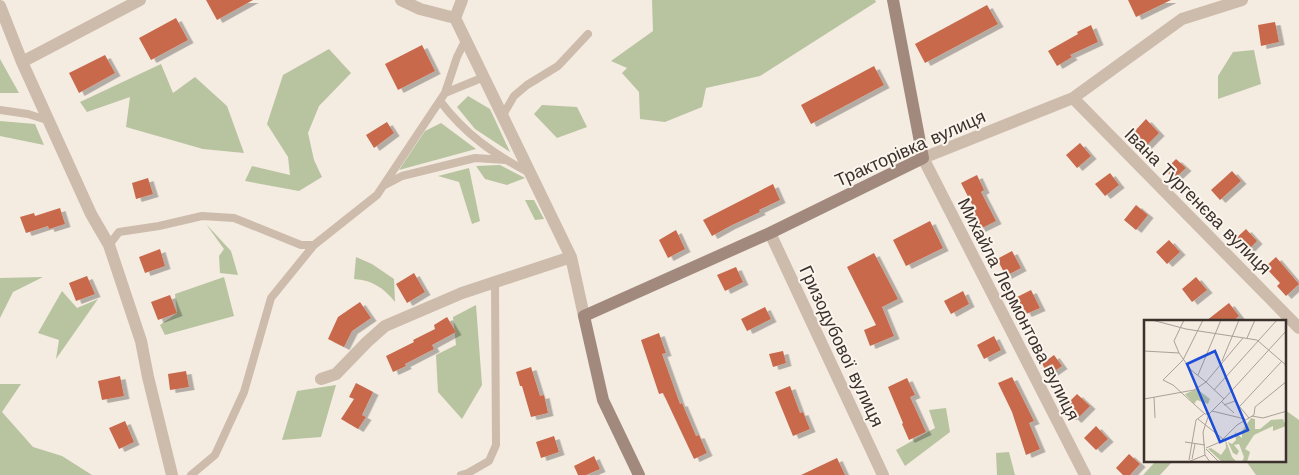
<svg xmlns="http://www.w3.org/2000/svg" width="1299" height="475" font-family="'Work Sans',sans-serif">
  <defs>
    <filter id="shadow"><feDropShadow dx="5.5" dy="3" stdDeviation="0" flood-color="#0004"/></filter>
  </defs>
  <rect width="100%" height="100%" fill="#f4ebe1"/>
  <path fill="#b8c4a0" d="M652 0H875L876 2 760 76 706 88 702 107 665 122 640 119 639 92 622 73 627 68 611 61 653 31Z
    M329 49 351 73 319 106 308 133 314 160 322 177 299 191 245 181 252 166 290 175 288 157 267 124 283 75Z
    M1254 50 1261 84 1218 99V76L1233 52Z
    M0 59 19 93H0Z
    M161 64 173 93 195 77 227 106 244 153 203 149 126 127 130 97 87 112 80 102Z
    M468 96 490 109 510 152 475 129 457 107Z
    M542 105 577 107 587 127 557 138 534 114Z
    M0 121 35 124 44 145 0 136Z
    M441 123 476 149 399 170 425 131Z
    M500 165 525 178 507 185 485 179 476 166Z
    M469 168 480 221 472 224 459 182 438 176Z
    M525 200H534L544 219 535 220Z
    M206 224 231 251 238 275 220 273 219 256 224 249Z
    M356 257 372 264 394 279 395 302C384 288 372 280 354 279Z
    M43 277 13 292 0 318V278Z
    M224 277 234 316 165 335 160 325 177 313 175 294Z
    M62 291 77 308 98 299 56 359 59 340 38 333Z
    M476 305 482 385 462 419 438 392 436 355 456 345 453 317Z
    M0 384H21L2 412 33 447 62 456 92 475H0Z
    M336 385 321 437 282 440 297 391Z
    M946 408 950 432 905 466 896 450 935 428 929 410Z
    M1285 410 1299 420V475H1256L1246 461H1285Z
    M1009 452 1015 475H997L996 453Z
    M1156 461H1173L1160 475H1143Z"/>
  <path fill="#c8694b" filter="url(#shadow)" d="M206 0H253L217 20Z
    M1128 0H1171L1136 17Z
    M987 5 998 24 925 63 915 44Z
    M176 18 188 40 151 60 139 38Z
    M1275 22 1279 42 1261 46 1258 25Z
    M1091 25 1098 42 1070 55 1072 57 1057 66 1048 51 1078 34 1077 32Z
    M422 45 435 71 398 90 385 64Z
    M105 55 115 73 79 93 69 73Z
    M874 66 884 85 811 124 801 105Z
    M1146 119 1159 133 1146 146 1133 133Z
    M387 122 394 133 374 148 366 135Z
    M1080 143 1091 156 1077 168 1066 155Z
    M1176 159 1186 168 1174 179 1165 170Z
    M1232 171 1241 181 1220 200 1211 190Z
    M1110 173 1119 185 1105 196 1095 184Z
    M977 175 984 190 981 192 996 221 980 229 971 211 975 210 961 183Z
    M148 178 153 194 136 199 132 183Z
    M773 184 780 200 759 210 760 212 730 226 712 236 703 220Z
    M1136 205 1148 215 1136 230 1124 220Z
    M60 208 65 224 49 229 48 226 26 233 20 217 34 213 35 216Z
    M930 221 943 248 906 266 893 240Z
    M1246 229 1257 241 1245 253 1233 241Z
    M676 230 685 249 668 258 659 240Z
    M1169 240 1180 252 1167 264 1156 252Z
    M160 249 165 266 145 273 139 257Z
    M1012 251 1021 268 1006 276 997 259Z
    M874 253 898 299 882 307 894 336 870 346 864 330 876 325 847 267Z
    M1276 257 1299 284 1286 296 1277 286 1280 283 1265 267Z
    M736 267 743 282 725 291 717 275Z
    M414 273 425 292 407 303 396 284Z
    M87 276 95 294 76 301 69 283Z
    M1196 277 1207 290 1192 302 1182 289Z
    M1031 290 1040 308 1026 314 1017 297Z
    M963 291 969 304 951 314 944 301Z
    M170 295 177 313 158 320 151 302Z
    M360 302 371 318 352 331 344 347 328 339 338 317Z
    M1229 303 1239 316 1233 321H1206Z
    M765 307 771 319 747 331 741 319Z
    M447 317 456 332 432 345 434 349 405 364 406 366 393 372 386 356 414 342 413 340 435 329 434 325Z
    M659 333 666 353 662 354 680 404 682 403 696 436 699 435 707 453 694 459 663 393 659 394 641 340Z
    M994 336 1001 350 984 359 977 345Z
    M783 351 786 363 773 367 769 354Z
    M1054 355 1062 366 1049 375 1042 364Z
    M531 367 540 396 544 395 548 413 531 417 522 386H520L516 372Z
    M186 371 189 387 170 390 168 374Z
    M120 376 124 396 102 400 98 381Z
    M1012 377 1034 421 1029 423 1040 449 1026 455 1012 412 998 383Z
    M907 378 915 395 910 397 926 432 909 440 902 424 903 423 888 387Z
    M356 383 373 392 362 415 366 417 358 429 341 419 354 399 349 397Z
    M790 386 800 413 803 412 810 429 793 436 775 392Z
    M1077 394 1090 406 1076 420 1063 408Z
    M125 421 134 442 119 449 109 428Z
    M1096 426 1108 439 1096 450 1084 438Z
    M554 436 559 452 541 458 536 442Z
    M1129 454 1140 464 1130 475H1123L1116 468Z
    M594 456 600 469 586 475H578L574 466Z
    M837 458 845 475H801Z"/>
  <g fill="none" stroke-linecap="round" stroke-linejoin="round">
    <path stroke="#cdbbac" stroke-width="8" d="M445 93 457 57 466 39
      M440 101C465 134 493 154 530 173
      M0 110 28 114 50 121
      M503 115 514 96 527 85 558 66 588 34
      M385 185 402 176 475 158 506 160
      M109 245 119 232 159 226 202 216 234 218 301 245H314
      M191 475 215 455 244 392 271 298 314 245 377 195 445 93 484 77
      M461 475 468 473 489 461 496 445 495 283"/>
    <path stroke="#cdbbac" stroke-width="12" d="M401 0 420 9 455 18
      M462 0 455 18 571 257 584 316
      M0 6 22 62 91 214 109 245 141 341 148 377 172 475
      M22 62 140 0
      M1073 98 1299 328
      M770 233 883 475
      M321 379 336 374 367 342 385 326 462 293 571 257
      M1085 475 923 158 1073 98 1182 19 1242 0"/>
    <path stroke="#a18a7d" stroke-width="12" d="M639 475 603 400 584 316 770 233 923 158 893 0"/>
  </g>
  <g text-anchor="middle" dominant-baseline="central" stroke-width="4" stroke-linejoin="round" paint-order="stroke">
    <g font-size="18" fill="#3b302b" stroke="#fbf5ee">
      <text transform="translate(910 148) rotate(-24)">Тракторівка вулиця</text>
      <text transform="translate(1198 201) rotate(45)">Івана Тургенєва вулиця</text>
      <text transform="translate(1019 309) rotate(63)">Михайла Лермонтова вулиця</text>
      <text transform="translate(842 346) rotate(65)">Гризодубової вулиця</text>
    </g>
  </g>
  <g transform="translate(1144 320)">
    <rect width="142" height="142" fill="#f4ebe1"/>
    <path d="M53 69 66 79 64 84 53 80 50 84 41 74ZM107 98 111 99V109H116L127 100 139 99 142 106 129 111V106L110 115 101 129 106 132 103 142H98L100 137 95 124 90 125 95 131 93 135 89 133 84 122 88 124 92 120 91 112 98 118V111ZM81 118 88 137 93 142H78L64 129 67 128 77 135 82 128Z" fill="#b8c4a0"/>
    <path fill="none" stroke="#aaa098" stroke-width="1" d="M8 0 42 9 113 20 143 46M59 0 39 40 19 60 29 65 61 94H65L80 79M103 18 111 0M0 31 35 33 47 50 62 62 99 18M35 33 30 21 40 0M78 41 95 0M54 55 77 0M70 70 133 0M10 77 11 98M0 79 50 70 62 62 80 79 143 10M77 81 90 93M80 85 91 81 105 98M96 86 138 41M68 91 101 99M65 94 59 112 61 135 66 142M108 96 119 98 143 91M54 99 79 119M41 122 61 125M62 128 76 122 93 105 110 95 111 87 143 61M62 129 75 142M48 139 51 124M45 140 52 100 60 94M44 142 61 135"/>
    <path fill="#1d4ed8" fill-opacity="0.15" stroke="#1d4ed8" stroke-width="2.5" d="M71 31 104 110 76 122 43 44Z"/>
    <rect width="142" height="142" fill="none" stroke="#3b302b" stroke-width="2.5"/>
  </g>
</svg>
